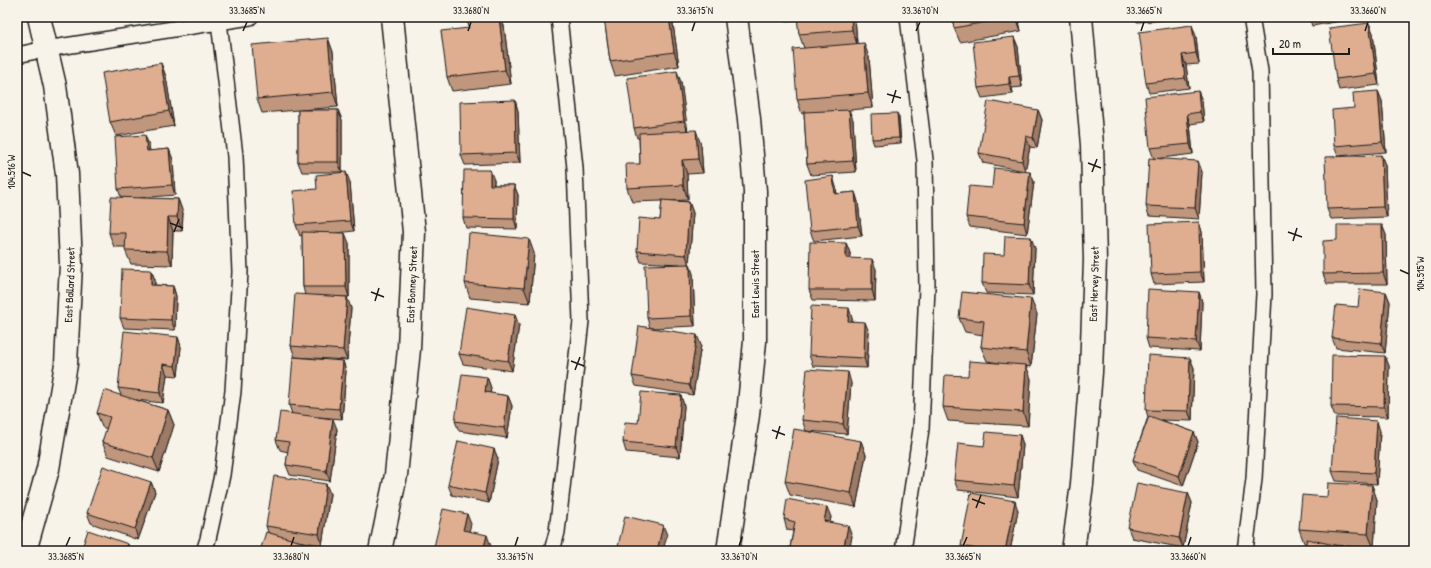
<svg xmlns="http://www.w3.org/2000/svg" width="1431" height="568" font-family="'Patrick Hand',sans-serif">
  <rect width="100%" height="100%" fill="#f7f3e8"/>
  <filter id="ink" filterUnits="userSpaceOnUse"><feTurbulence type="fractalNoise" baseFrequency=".025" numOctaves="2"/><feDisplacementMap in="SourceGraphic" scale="8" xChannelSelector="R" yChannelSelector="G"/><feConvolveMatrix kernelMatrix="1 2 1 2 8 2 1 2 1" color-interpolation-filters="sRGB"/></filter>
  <g filter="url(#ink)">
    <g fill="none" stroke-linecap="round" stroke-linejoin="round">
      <g stroke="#1c1c1c" stroke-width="18">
        <path id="service" d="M17 55 46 49 250 17
          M204 551 208 539 222 475 233 391 240 272 235 156 219 22
          M552 551 557 532 581 321 575 168 559 17
          M903 551 921 429 927 287 925 160 908 17
          M1245 551 1254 479 1264 294 1260 71 1251 17"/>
      </g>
      <g stroke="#1c1c1c" stroke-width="25">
        <g id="minor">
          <path id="s1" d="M25 551 48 469 66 364 71 264 67 174 55 86 39 17"/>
          <path id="s2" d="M380 551 396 475 409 349 414 232 392 17"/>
          <path d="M728 551 748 415 755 341V191L749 119 736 17"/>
          <path id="s3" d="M1073 551 1082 484 1091 372 1095 260 1092 145 1081 17"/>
        </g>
      </g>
      <use href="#service" stroke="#f7f3e8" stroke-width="15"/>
      <use href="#minor" stroke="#f7f3e8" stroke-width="22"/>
    </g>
    <path fill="#c0967d" stroke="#1c1c1c" d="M467 17H500L504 26 511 84 452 91 447 77 469 28Z
      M604 17H672L679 66 615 76 610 61Z
      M784 17H855L857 43 869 57 873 108 849 110 853 120 856 172 811 175 807 164 804 113 802 114 797 99 804 48 799 34 798 20 786 21Z
      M952 17H1018L1021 31 960 42 954 28Z
      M1135 17H1185V19L1137 22Z
      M1309 17H1364L1312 26Z
      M1369 23 1373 33 1379 85 1339 90 1336 79Z
      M1196 36 1199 64 1186 65 1189 88 1149 93 1146 83Z
      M1014 37 1018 47 1022 87 1012 88 1013 94 982 98 978 88Z
      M328 38 333 52 338 107 300 110H338L342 120V172H302L298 162V110L262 113 257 99Z
      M161 63 166 77 174 126 116 136 110 122Z
      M681 82 687 131 701 145 703 173 687 174 688 200 665 201 689 202 693 213 689 264 693 274 695 326 651 328 701 345 693 395 636 386 632 376 650 328 647 318 680 264 641 262 637 251 660 220 662 201 632 202 627 188 640 164 639 138H637L634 128Z
      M1198 91 1202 101 1204 122 1190 124 1193 154 1154 159 1150 148Z
      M1378 91 1382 101 1386 152 1338 156 1334 146 1354 108Z
      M515 100 518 111 520 163 465 165 461 155Z
      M1038 110 1042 120 1037 148 1030 147 1025 171 983 163 979 153Z
      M897 113 899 118 901 143 874 145 872 139Z
      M149 145 150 151 169 149 173 160 175 195 140 198 178 199 183 213 182 231H173L172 265 131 264 125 250 126 247H114L109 233 121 197 118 189Z
      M1381 155 1385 165 1387 217 1331 219 1327 209Z
      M1198 161 1202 172 1199 219 1149 216 1146 206Z
      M1030 172 1034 182 1027 234 970 227 966 217 992 188Z
      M494 180V185H514L518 195 517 229 466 228 463 218Z
      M350 182 354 231 336 233 349 243V297H337L351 308 347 360 295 357 291 346 305 295 303 287 302 235 300 236 296 225 317 189Z
      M836 187 837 194 855 192 858 202 862 236 814 241 810 231Z
      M1199 222 1202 232 1204 282 1154 284 1151 274Z
      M1382 225 1386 235 1387 284H1327L1323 274 1337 240Z
      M846 243 850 253V258L876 269 875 301 813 300 809 290Z
      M1035 248 1033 295 986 293 982 283 1004 255Z
      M534 253 530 303 470 298 465 283Z
      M151 270 155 280V285L173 286 176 296 175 330 124 328 120 318Z
      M1199 292 1202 302 1200 351 1149 348 1146 338Z
      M1386 292 1390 302 1385 353 1336 348 1332 338 1358 307Z
      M1037 314 1031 367 1026 366 1031 379 1028 426 948 421 943 407 999 363 987 361 981 347 983 335 965 332 959 318Z
      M852 318V321L869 332 867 368 813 366 809 355Z
      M519 325 512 371 463 364 459 354Z
      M178 337 181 347 178 376 167 375 163 403 136 400 168 410 174 425 159 472 108 456 102 442 107 429 102 427 97 413 121 395 118 388Z
      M1385 356 1389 366 1388 417 1335 416 1331 406Z
      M1190 358 1194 368 1192 421 1161 420 1194 432 1198 442 1183 486 1137 470 1133 460 1148 417 1146 410Z
      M343 361 346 371 342 419 319 417 337 429 330 481 290 475 286 465 288 452 280 450 276 440 292 414 289 405Z
      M487 377 491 388 490 393 508 396 512 406 507 438 459 431 455 421Z
      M851 383 847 434 806 431 802 420Z
      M681 395 684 406 680 457 626 452 623 442 638 423Z
      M1380 431 1377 484 1336 481 1332 471Z
      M1020 435 1023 445 1018 497 958 490 954 480 984 446Z
      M861 441 866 455 856 507 790 495 785 481Z
      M494 449 498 459 489 503 452 495 448 485Z
      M151 482 155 492 138 540 91 523 87 513Z
      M326 484 330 494 322 545 297 541 312 545 314 551H260L268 532 266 526Z
      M1372 485 1377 500 1374 548 1304 543 1299 529 1327 497Z
      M1188 493 1192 503 1183 548 1132 538 1128 528Z
      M1018 511 1010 551H963L961 546Z
      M831 517 830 522 852 536 849 551H791L790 548 793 531 787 530 784 519Z"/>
    <path fill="#9c7a66" stroke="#1c1c1c" d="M499 17H500L504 26 511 84 505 70Z
      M669 17H672L679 66 674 52Z
      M851 17H855L857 44 852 30Z
      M1016 17H1018L1021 31Z
      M1369 23 1373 33 1379 85 1376 74Z
      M1192 25 1196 36 1199 64 1196 53Z
      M1014 37 1018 47 1022 87 1019 76Z
      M328 38 333 52 338 107 333 92Z
      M864 43 869 57 873 108 868 93Z
      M1182 55 1186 65 1189 88 1185 78Z
      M161 63 166 77 174 126 169 111Z
      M677 71 681 82 688 132 684 121Z
      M1009 77 1012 88 1013 94 1009 84Z
      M1198 91 1202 101 1204 122 1200 112Z
      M1378 91 1382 101 1386 152 1382 142Z
      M515 100 518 111 520 163 516 153Z
      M338 110 342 120V172L338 162Z
      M849 110 853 120 856 172 853 161Z
      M1038 110 1042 120 1037 148 1033 138Z
      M897 113 899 118 901 143 899 138Z
      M1187 114 1190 124 1193 154 1190 144Z
      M696 130 701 145 703 173 698 159Z
      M145 135 149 145 150 161 147 151Z
      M1026 136 1030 147 1025 171 1022 161Z
      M169 149 173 160 175 195 172 185Z
      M1381 155 1385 165 1387 217 1383 207Z
      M682 160 687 174 688 200 683 185Z
      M1198 161 1202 172 1199 219 1195 208Z
      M490 170 494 180 493 195 490 185Z
      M346 172 350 182 354 231 350 221Z
      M1030 172 1034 182 1027 234 1024 223Z
      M833 176 836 187 838 205 835 194Z
      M514 185 518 195 517 229 514 219Z
      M855 192 858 202 862 236 858 226Z
      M178 199 183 213 182 231 177 217Z
      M689 202 693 213 689 265 686 255Z
      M168 217 173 231 172 265 167 251Z
      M1199 222 1202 232 1204 282 1200 272Z
      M1382 225 1386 235 1387 284 1383 273Z
      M345 233 349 243V297L346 287Z
      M1031 237 1035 248 1033 295 1029 285Z
      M529 239 534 253 530 303 524 288Z
      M846 243 850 253V268L846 258Z
      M872 259 876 269 875 301 872 290Z
      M690 264 693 274 695 326 691 316Z
      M151 270 155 280 154 295 151 285Z
      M173 286 176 296 175 330 171 320Z
      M1199 292 1202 302 1200 351 1196 341Z
      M1386 292 1390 302 1385 353 1381 343Z
      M347 297 351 308 347 360 343 350Z
      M1031 299 1037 314 1031 367 1026 352Z
      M849 308 852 318V332L848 321Z
      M515 315 519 325 512 371 508 361Z
      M865 322 869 332 867 368 864 358Z
      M697 335 701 345 693 395 689 385Z
      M178 337 181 347 178 376 175 366Z
      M1385 356 1389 366 1388 417 1384 407Z
      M1190 358 1194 368 1192 421 1188 411Z
      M343 361 346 371 342 419 339 409Z
      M163 364 167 375 163 403 160 393Z
      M1026 365 1031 379 1028 426 1023 412Z
      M848 372 851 383 847 434 843 424Z
      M487 377 491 388 489 402 485 392Z
      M681 395 684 406 680 457 676 447Z
      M508 396 512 406 507 438 504 428Z
      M168 410 174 425 159 472 153 458Z
      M333 419 337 429 330 481 326 471Z
      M1377 421 1380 431 1377 484 1374 473Z
      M1194 432 1198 442 1183 486 1179 476Z
      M1020 435 1023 445 1018 497 1014 486Z
      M861 441 866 455 856 507 851 493Z
      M494 449 498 459 489 503 485 493Z
      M151 482 155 492 138 540 135 529Z
      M326 484 330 494 322 545 319 534Z
      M1372 485 1377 500 1374 548 1368 534Z
      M1188 493 1192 503 1183 548 1179 538Z
      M1015 501 1018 511 1010 551H1005Z
      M827 507 831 517 828 532 824 521Z
      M467 514 471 524 467 540 463 530Z
      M663 525 667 535 663 551H657Z
      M848 526 852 536 849 551H843Z
      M487 535 491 546 489 551H483Z
      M128 544 130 551H125Z
      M312 545 314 551H310Z"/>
    <path fill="#dfae91" stroke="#1c1c1c" d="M467 17H499L505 70 447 77 441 31 469 28Z
      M604 17H669L674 52 610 61Z
      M797 17H851L852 30 799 34Z
      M952 17H1013L954 28Z
      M1369 23 1376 74 1336 79 1329 28Z
      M1192 25 1196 53 1182 55 1185 78 1146 83 1139 32Z
      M1014 37 1019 76 1009 77V84L978 88 973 42Z
      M328 38 333 92 257 99 252 45Z
      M864 43 868 93 797 99 793 49Z
      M161 63 169 111 110 122 102 73Z
      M677 71 684 121 634 128 627 78Z
      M1198 91 1200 112 1187 114 1190 144 1150 148 1145 97Z
      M1378 91 1382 142 1334 146 1332 110 1354 108 1353 93Z
      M515 100 516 153 461 155 460 102Z
      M988 101 1038 110 1033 138 1026 136 1022 161 979 153Z
      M298 110H338V162H298Z
      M849 110 853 161 807 164 804 112Z
      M897 113 899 138 872 139 871 114Z
      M696 130 698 159 682 160 683 185 627 188 626 164H640L639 133Z
      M145 135 147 151 169 149 172 185 118 189 115 137Z
      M1381 155 1383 207 1327 209 1325 157Z
      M1149 158 1198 161 1195 208 1146 206Z
      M994 168 1030 172 1024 223 966 217 969 186 992 188Z
      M464 170H490V185H514V219L463 218Z
      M346 172 350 221 296 225 293 191 317 189 316 175Z
      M833 176 835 194 855 192 858 226 810 231 805 180Z
      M111 197 178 199 177 217H168L167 251 125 250 126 233H109Z
      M662 200 689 202 686 255 637 251 639 218 660 220Z
      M1199 222 1200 272 1151 274 1149 224Z
      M1337 225H1382L1383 273 1323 274V241L1337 240Z
      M302 232 345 233 346 287H303Z
      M469 233 529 239 524 288 465 283Z
      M1005 236 1031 237 1029 285 982 283 983 254 1004 255Z
      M810 242 846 243V258L872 259V290H809Z
      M690 264 691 316 647 318 645 265Z
      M122 269 151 270V285L173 286 171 320 120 318Z
      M1148 289 1199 292 1196 341 1146 338Z
      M1360 289 1386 292 1381 343 1332 338 1336 305 1358 307Z
      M962 292 1031 299 1026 352 981 347 984 321 959 318Z
      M295 294 347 297 343 350 291 346Z
      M811 306 849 308 848 321 865 322 864 358 809 355Z
      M466 307 515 315 508 361 459 354Z
      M639 326 697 335 689 385 632 376Z
      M124 331 178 337 175 366 163 364 160 393 118 388Z
      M1148 355 1190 358 1188 411 1146 410Z
      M1332 355 1385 356 1384 407 1331 406Z
      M293 357 343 361 339 409 289 405Z
      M969 361 1026 365 1023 412 943 407 945 375 968 376Z
      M807 369 848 372 843 424 802 420Z
      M462 374 487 377 485 392 508 396 504 428 455 421Z
      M104 390 168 410 153 458 102 442 110 417 97 413Z
      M641 392 681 395 676 447 623 442 625 422 638 423Z
      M280 412 333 419 326 471 286 465 289 442 276 440Z
      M1149 416 1194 432 1179 476 1133 460Z
      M1336 418 1377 421 1374 473 1332 471Z
      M794 429 861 441 851 493 785 481Z
      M986 432 1020 435 1014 486 954 480 958 443 984 446Z
      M458 441 494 449 485 493 448 485Z
      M103 466 151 482 135 529 87 513Z
      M274 476 326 484 319 534 266 526Z
      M1137 483 1188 493 1179 538 1128 528Z
      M1328 483 1372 485 1368 534 1299 529 1302 495 1327 497Z
      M971 493 1015 501 1005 551H988L961 546Z
      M787 499 827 507 824 521 848 526 843 551H806L790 548 795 522 784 519Z
      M443 509 467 514 463 530 487 535 483 551H433Z
      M625 516 663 525 657 551H617Z
      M88 530 128 544 125 551H81Z
      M266 532 312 545 310 551H260Z
      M1307 539 1361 551H1304Z
      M1133 548 1144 551H1132Z"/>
  </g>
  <path fill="none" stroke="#1c1c1c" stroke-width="1.5" d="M243 31 247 22M468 31 471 22M692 31 695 22M916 31 920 22M1141 31 1144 22M1365 31 1368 22M887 94 901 98M892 103 896 90M1088 163 1101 168M22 172 31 176M1092 172 1097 159M170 223 183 228M174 232 179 219M1288 232 1302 237M1293 241 1297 228M1400 270 1409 274M371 292 384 297M375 301 379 288M571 361 584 366M575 370 580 357M772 430 785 435M776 439 780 426M972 499 985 504M976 508 981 495M66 546 70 537M291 546 294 537M515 546 518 537M739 546 742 537M963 546 967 537M1188 546 1191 537"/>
  <g text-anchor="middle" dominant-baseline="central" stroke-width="3.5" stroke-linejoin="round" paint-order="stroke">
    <g font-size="11" fill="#1c1c1c" stroke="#f7f3e8">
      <text transform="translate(755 284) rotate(-90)">East Lewis Street</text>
      <text stroke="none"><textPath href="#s3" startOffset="268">East Hervey Street</textPath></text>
      <text stroke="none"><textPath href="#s1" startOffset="271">East Ballard Street</textPath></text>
      <text stroke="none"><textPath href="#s2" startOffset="269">East Bonney Street</textPath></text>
    </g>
  </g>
  <rect width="1431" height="568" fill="none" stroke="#f7f3e8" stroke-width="44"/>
  <path d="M1273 48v6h76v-6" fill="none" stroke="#1c1c1c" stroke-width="2"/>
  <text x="1279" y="48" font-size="12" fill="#1c1c1c" stroke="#f7f3e8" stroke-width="3" paint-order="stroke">20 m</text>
  <rect x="22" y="22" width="1387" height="524" fill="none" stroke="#1c1c1c" stroke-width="1.5"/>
  <g font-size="10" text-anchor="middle" fill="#1c1c1c">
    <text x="247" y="14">33.3685°N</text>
    <text x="471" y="14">33.3680°N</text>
    <text x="695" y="14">33.3675°N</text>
    <text x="920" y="14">33.3670°N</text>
    <text x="1144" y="14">33.3665°N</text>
    <text x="1368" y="14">33.3660°N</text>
    <text transform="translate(11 172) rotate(-90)" y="4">104.516°W</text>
    <text transform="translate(1420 274) rotate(-90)" y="4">104.515°W</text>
    <text x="66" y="560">33.3685°N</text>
    <text x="291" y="560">33.3680°N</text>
    <text x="515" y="560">33.3675°N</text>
    <text x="739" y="560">33.3670°N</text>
    <text x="963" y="560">33.3665°N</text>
    <text x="1188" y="560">33.3660°N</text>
  </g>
</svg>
